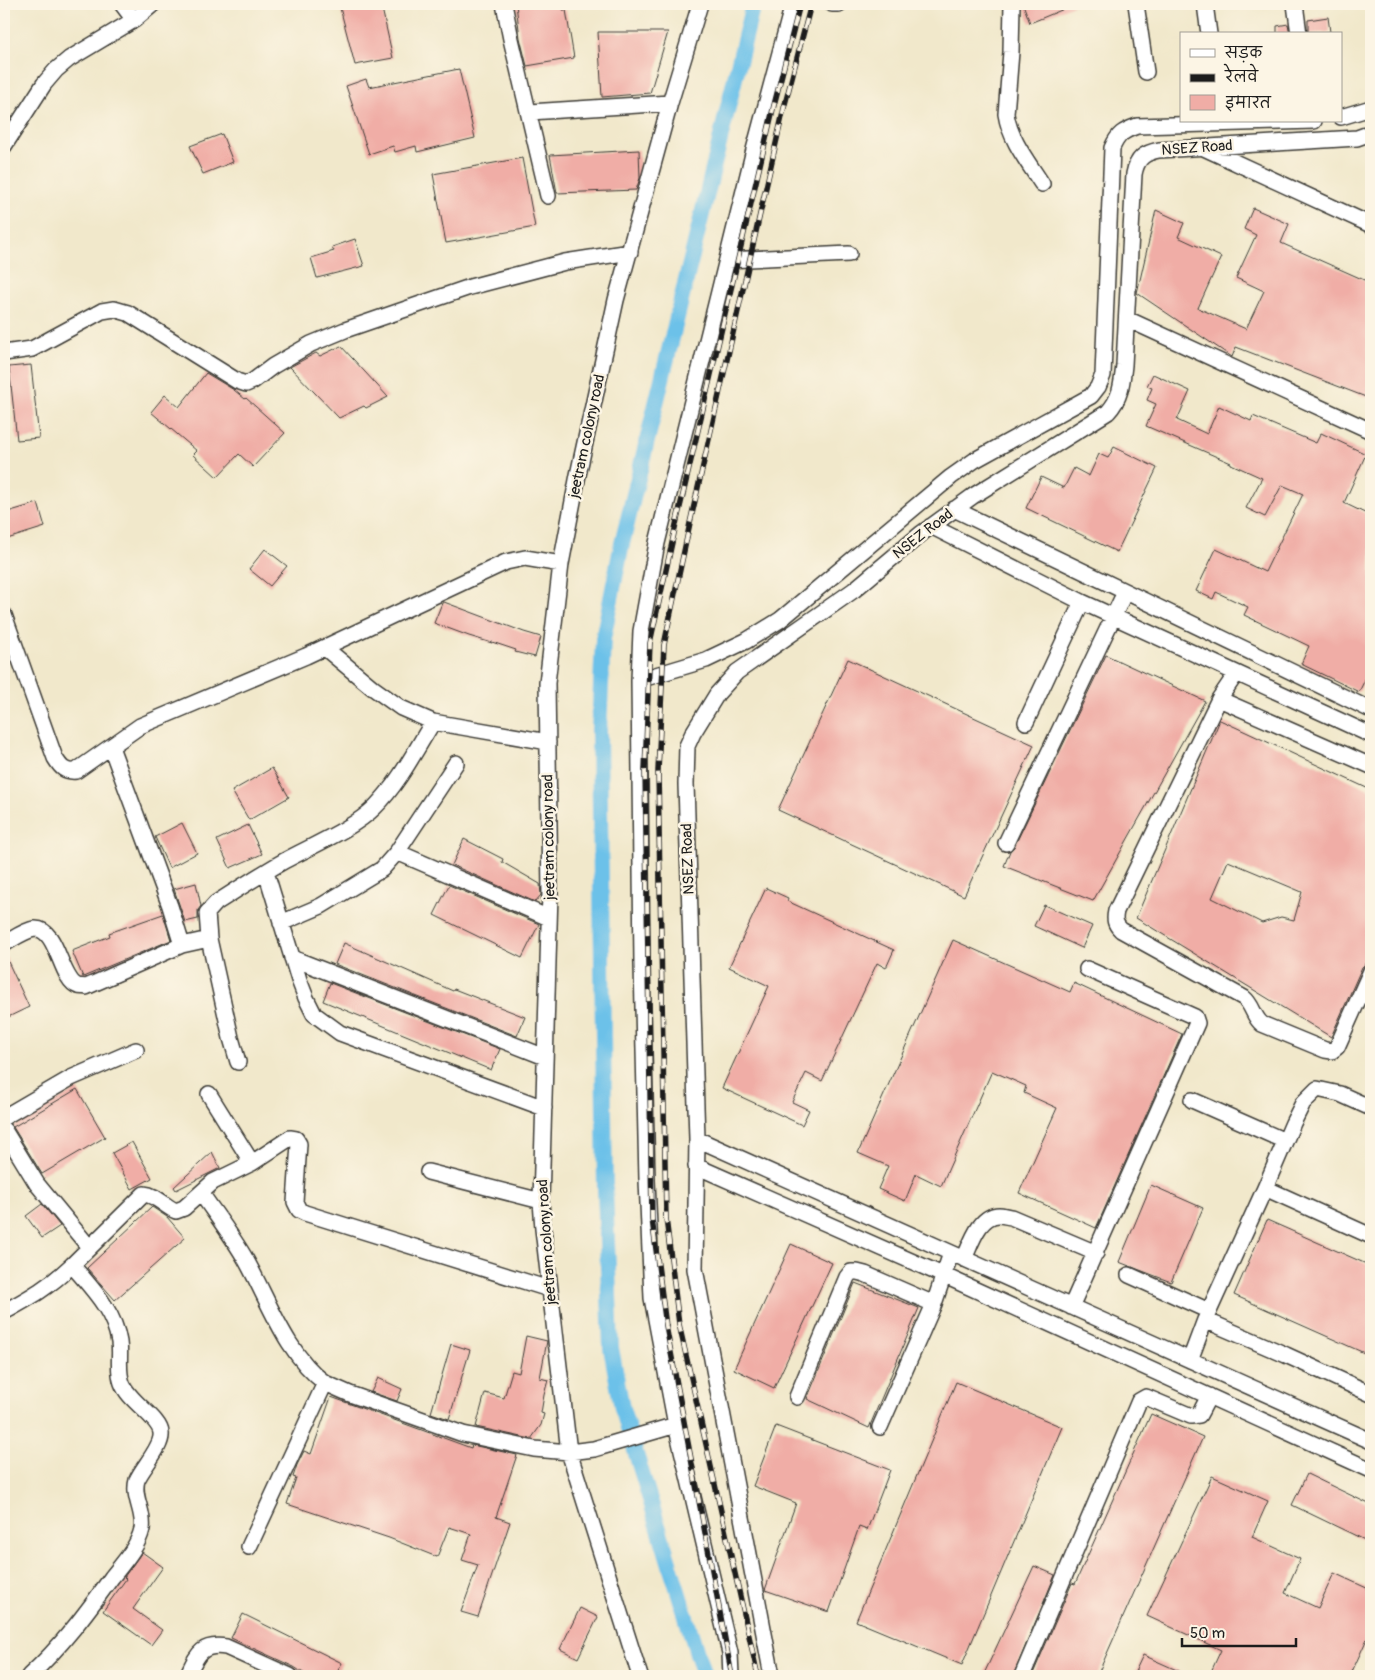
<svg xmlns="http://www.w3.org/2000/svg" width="1375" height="1680" font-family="Pangolin,'Playpen Sans Deva',sans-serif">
  <rect width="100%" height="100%" fill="#fcf5e5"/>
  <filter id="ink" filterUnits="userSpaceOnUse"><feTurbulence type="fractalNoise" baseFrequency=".02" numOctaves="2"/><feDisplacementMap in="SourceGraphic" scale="10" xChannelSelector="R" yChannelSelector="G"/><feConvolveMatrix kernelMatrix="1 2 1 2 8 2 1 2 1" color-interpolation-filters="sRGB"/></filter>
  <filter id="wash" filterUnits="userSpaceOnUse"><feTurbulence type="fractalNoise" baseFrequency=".0096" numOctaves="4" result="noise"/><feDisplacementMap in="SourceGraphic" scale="20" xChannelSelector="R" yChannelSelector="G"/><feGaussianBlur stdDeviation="1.12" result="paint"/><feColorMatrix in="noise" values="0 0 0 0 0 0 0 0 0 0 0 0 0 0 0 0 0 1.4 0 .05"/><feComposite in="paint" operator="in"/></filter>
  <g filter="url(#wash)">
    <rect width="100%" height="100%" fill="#f1e8cb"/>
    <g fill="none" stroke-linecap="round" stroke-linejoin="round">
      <path stroke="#6cc1e9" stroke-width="16" d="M704 1676 622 1408 611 1348 605 1188 599 731 603 639 621 548 753 4"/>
    </g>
    <g id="blocks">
      <path fill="#f0ada6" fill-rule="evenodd" d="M339 4H381L393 58 355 65Z
        M516 4H562L563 10H566L574 58 527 66 520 38Z
        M1023 4H1076L1030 23Z
        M1328 17 1330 32 1308 34V20Z
        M1288 24 1290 34H1277V26Z
        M598 32H668L650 93 602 97Z
        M459 69 475 138 417 152 416 146 395 152 393 146 369 154 346 86 366 79 369 87Z
        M222 134 233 162 203 174 190 146Z
        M639 150 640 178 636 190 557 193 550 155Z
        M522 158 535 227 446 243 433 174Z
        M1253 208 1289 224 1281 243 1371 283V399L1236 347 1232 357 1137 293 1156 210 1184 223 1178 237 1221 257 1198 308 1246 329 1264 291 1236 278 1256 235 1244 229Z
        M355 239 364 266 317 278 311 258 334 251 332 247Z
        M341 346 388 397 366 408 364 406 339 418 290 367 316 353 320 356Z
        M31 365 39 438 17 440 9 367Z
        M206 373 234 390 245 399 246 398 285 433 253 467 239 454 217 477 193 455 197 451 151 412 165 395 179 407Z
        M1153 374 1190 391 1177 420 1207 434 1219 406 1251 421 1253 416 1316 443 1321 433 1366 454 1344 503 1371 516V667L1359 692 1301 664 1309 646 1244 615 1248 607 1216 592 1213 599 1196 591 1216 549 1265 572 1303 494 1282 485 1265 517 1246 508 1262 478 1231 464V463L1146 426 1156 404 1147 400 1152 388 1147 386Z
        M1114 447 1157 468 1117 552 1026 508 1041 477 1064 488 1074 468 1089 476 1099 454 1108 458Z
        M38 503 45 527 4 540V513Z
        M265 549 287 566 270 586 249 569Z
        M444 602 524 632 541 637 535 657 515 652 516 650 492 642V643L469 636 434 623 442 603Z
        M1106 655 1205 701 1093 901 1004 866 1010 851 1014 847Z
        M848 659 1034 745 964 896 778 810Z
        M1220 720 1371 790V954L1367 963 1362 967 1331 1037 1136 918ZM1228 861 1302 892 1294 920 1281 917 1262 923 1212 898Z
        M272 768 289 797 249 820 232 791Z
        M182 823 197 853 169 868 155 837Z
        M248 825 262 854 230 868 217 840Z
        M464 839 503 859 502 862 540 884 541 895 535 902 452 865Z
        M196 883 201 906 198 910V919L185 922 174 889Z
        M449 885 539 924 522 958 434 915Z
        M766 888 788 898 787 901 894 950 886 968 877 963 822 1081 806 1073 792 1102 809 1110 802 1125 722 1088 769 986 729 967Z
        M1044 905 1092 926 1082 948 1034 926Z
        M163 914 171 940 83 977 72 951 110 936 109 933Z
        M953 940 1070 992 1074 983 1182 1034 1096 1228 1019 1193 1057 1108 1024 1093 1026 1086 992 1071 941 1186 916 1174 905 1201 878 1189 888 1166 858 1153Z
        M344 943 453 991 454 989 525 1017 517 1036 337 965 335 964Z
        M4 953 29 1007 4 1019Z
        M330 983 500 1049 491 1070 323 1001Z
        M77 1089 105 1137 42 1174 13 1127Z
        M132 1142 152 1178 132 1189 112 1153Z
        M212 1152 220 1168 176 1190 174 1187Z
        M1151 1185 1203 1208 1171 1282 1119 1262Z
        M42 1204 60 1226 42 1238 26 1216Z
        M152 1207 167 1217 185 1238 115 1300 87 1268Z
        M1267 1220 1371 1266V1356L1234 1295Z
        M791 1244 832 1263 774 1388 734 1369Z
        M855 1283 919 1308 869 1428 807 1399Z
        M526 1336 547 1341 540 1378 548 1380 544 1395 541 1413 544 1414 541 1425 531 1439 476 1427 485 1393 504 1398 512 1371 519 1373Z
        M451 1344 470 1350 449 1419 431 1413Z
        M378 1378 402 1389 397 1401 371 1392Z
        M956 1382 1062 1427 962 1665 856 1621Z
        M331 1397 471 1448 472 1445 517 1455 496 1517 510 1522 478 1617 461 1612 478 1565 462 1560 471 1534 449 1527 437 1557 389 1538 287 1504 296 1478 293 1477 297 1465 304 1451 311 1454Z
        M1151 1414 1203 1437 1097 1676H1032L1072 1583 1075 1584Z
        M776 1426 890 1470 867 1530 859 1527 829 1612 765 1590 796 1503 753 1486Z
        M1307 1474 1371 1505V1543L1292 1505Z
        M1212 1476 1268 1501 1252 1537 1300 1559 1285 1593 1318 1608 1334 1573 1371 1590V1630L1350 1676H1209L1221 1650 1147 1616Z
        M142 1552 163 1567 133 1609 162 1630 151 1645 103 1611 126 1579 124 1577Z
        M1034 1566 1055 1575 1013 1676H983Z
        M580 1608 598 1617 578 1658 560 1649Z
        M243 1614 342 1663 335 1676H308L294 1667 231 1638Z
        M1143 1655 1190 1676H1133Z"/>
    </g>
  </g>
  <g filter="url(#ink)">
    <use href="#blocks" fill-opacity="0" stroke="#3c3b36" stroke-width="1"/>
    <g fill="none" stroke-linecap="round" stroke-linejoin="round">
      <g stroke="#3c3b36" stroke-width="18">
        <path id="minor" d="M122 4 134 20
          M504 4 511 39 548 196
          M832 4H839
          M1012 4 1011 52 1006 114C1010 140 1028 162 1042 184
          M1136 4 1146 72
          M1205 4 1209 34
          M1295 4 1299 34
          M530 112 670 103
          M1341 117 1371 108
          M4 146 44 84 56 70 69 59 134 20 153 4
          M1204 148 1371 225
          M727 260 849 254
          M1127 319 1371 431
          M4 353 32 349 102 311 114 309 128 313 237 381 246 384 253 381 273 366 311 344 345 330 470 287 565 262 630 252
          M954 509 1371 710
          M931 526 1082 602 1371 735
          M4 615 55 758C61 768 65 772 76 771L140 726 306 656 506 562 525 558 561 564
          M325 648 373 688 401 708 433 722 548 742
          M1236 674 1219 699 1116 911C1114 920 1115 924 1121 930L1244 998C1253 1005 1253 1017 1262 1024L1325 1050 1332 1051 1337 1047 1371 971
          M639 680 706 660 746 641 780 620 951 477 975 460 1091 396 1098 387 1103 375 1112 148C1118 134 1123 131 1137 126L1314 121
          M1219 699 1371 766
          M1026 722 1082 602
          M111 747 170 906 182 945
          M1006 843 1125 592
          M397 852 549 918
          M266 872 299 980 306 998 314 1014 340 1033 544 1108
          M281 923 321 906 382 869 397 852 456 763
          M209 939 231 1038 238 1062
          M4 944C13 939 25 930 35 929 58 928 60 980 78 986 81 987 83 986 86 987L182 945 209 939 207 913 216 903C238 889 261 874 284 861 311 846 353 829 375 807 399 783 415 751 433 722
          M292 958 545 1057
          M209 1094 252 1163
          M1192 1100 1285 1141
          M4 1117 71 1078 136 1050
          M4 1130 37 1184 89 1247
          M697 1139 1371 1441
          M696 1166 945 1276 1371 1470
          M428 1172 541 1201
          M1265 1188 1371 1236
          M201 1193C216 1215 233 1237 246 1260 269 1301 286 1354 325 1383L249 1547
          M964 1259C971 1244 979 1215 999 1215 1003 1215 1008 1217 1011 1217L1096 1253
          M72 1265 144 1194C157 1195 165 1207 176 1211L184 1208 213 1182 252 1163 290 1138 296 1139 299 1144 295 1202 299 1210 305 1213 549 1289
          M1129 1275 1209 1311
          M1071 1307 1197 1023 1195 1017 1087 969
          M4 1312C31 1297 49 1287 72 1265 92 1289 114 1310 119 1342 121 1355 117 1370 122 1383 128 1401 160 1418 161 1433 163 1446 142 1468 137 1480 132 1497 145 1512 142 1529 138 1547 123 1563 112 1577 87 1612 61 1647 29 1676
          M1205 1320 1286 1355 1371 1394
          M1190 1360 1205 1320 1265 1188 1293 1123 1303 1103 1317 1089 1340 1094 1371 1108
          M325 1383 350 1394 463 1434 534 1449 569 1452 594 1449 676 1425
          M797 1397 847 1277 851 1272H857L865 1274 934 1304
          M880 1427 934 1304 951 1253
          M187 1676C197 1656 200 1643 226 1647L290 1676
          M640 1676 569 1452 543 1229 541 1201 550 893 547 683 561 564 578 475 616 300 670 103 700 4
          M731 1676 730 1653 676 1425 652 1298 647 1180 642 964 639 680 641 631 657 543 754 150 793 4
          M772 1676 695 1269 697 1139 686 784 687 746 693 733 717 694 737 672 854 590 922 533 973 496 1108 412C1121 398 1122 383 1124 365L1134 174C1137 158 1144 153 1159 150L1357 138 1371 133
          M1022 1676 1139 1401 1146 1397 1191 1416 1199 1415 1209 1396"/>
      </g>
      <use href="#minor" stroke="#fff" stroke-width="15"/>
      <g stroke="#1c1c1c" stroke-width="5.5">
        <path id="rail" d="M732 1676 666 1326 652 1219 645 770 650 643 677 520 774 105 800 4
          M758 1676 679 1324 666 1218 658 771 664 645 690 523 784 108 811 4"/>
      </g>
      <use href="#rail" stroke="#fcf5e5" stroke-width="4" stroke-dasharray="11" stroke-linecap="butt"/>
    </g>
  </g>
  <g text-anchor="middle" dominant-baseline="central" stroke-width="5" stroke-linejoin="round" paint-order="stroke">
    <g font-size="15" fill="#1c1c1c" stroke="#fcf5e5">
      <text transform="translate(1197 148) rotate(-4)">NSEZ Road</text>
      <text transform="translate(587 436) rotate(-78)">jeetram colony road</text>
      <text transform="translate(923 534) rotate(-38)">NSEZ Road</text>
      <text transform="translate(549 837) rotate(-91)">jeetram colony road</text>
      <text transform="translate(688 859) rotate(-92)">NSEZ Road</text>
      <text transform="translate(547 1242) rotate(-94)">jeetram colony road</text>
    </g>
  </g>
  <rect width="1375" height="1680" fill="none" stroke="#fcf5e5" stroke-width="20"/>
  <rect x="1180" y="32" width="162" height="90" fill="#fcf5e5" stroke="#a29e95"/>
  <rect x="1190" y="49" width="25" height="8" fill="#ffffff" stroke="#a29e95"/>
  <text x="1225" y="58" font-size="15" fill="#1c1c1c">सड़क</text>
  <rect x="1190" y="74" width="25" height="8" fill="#1c1c1c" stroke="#a29e95"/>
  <text x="1225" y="82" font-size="15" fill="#1c1c1c">रेलवे</text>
  <rect x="1190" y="95" width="25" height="15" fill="#f0ada6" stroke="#a29e95"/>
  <text x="1225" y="108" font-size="15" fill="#1c1c1c">इमारत</text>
  <path d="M1182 1638v8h114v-8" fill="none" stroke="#1c1c1c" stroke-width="2.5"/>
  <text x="1190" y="1638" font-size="15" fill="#1c1c1c" stroke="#fcf5e5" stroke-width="4" paint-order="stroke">50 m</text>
</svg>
